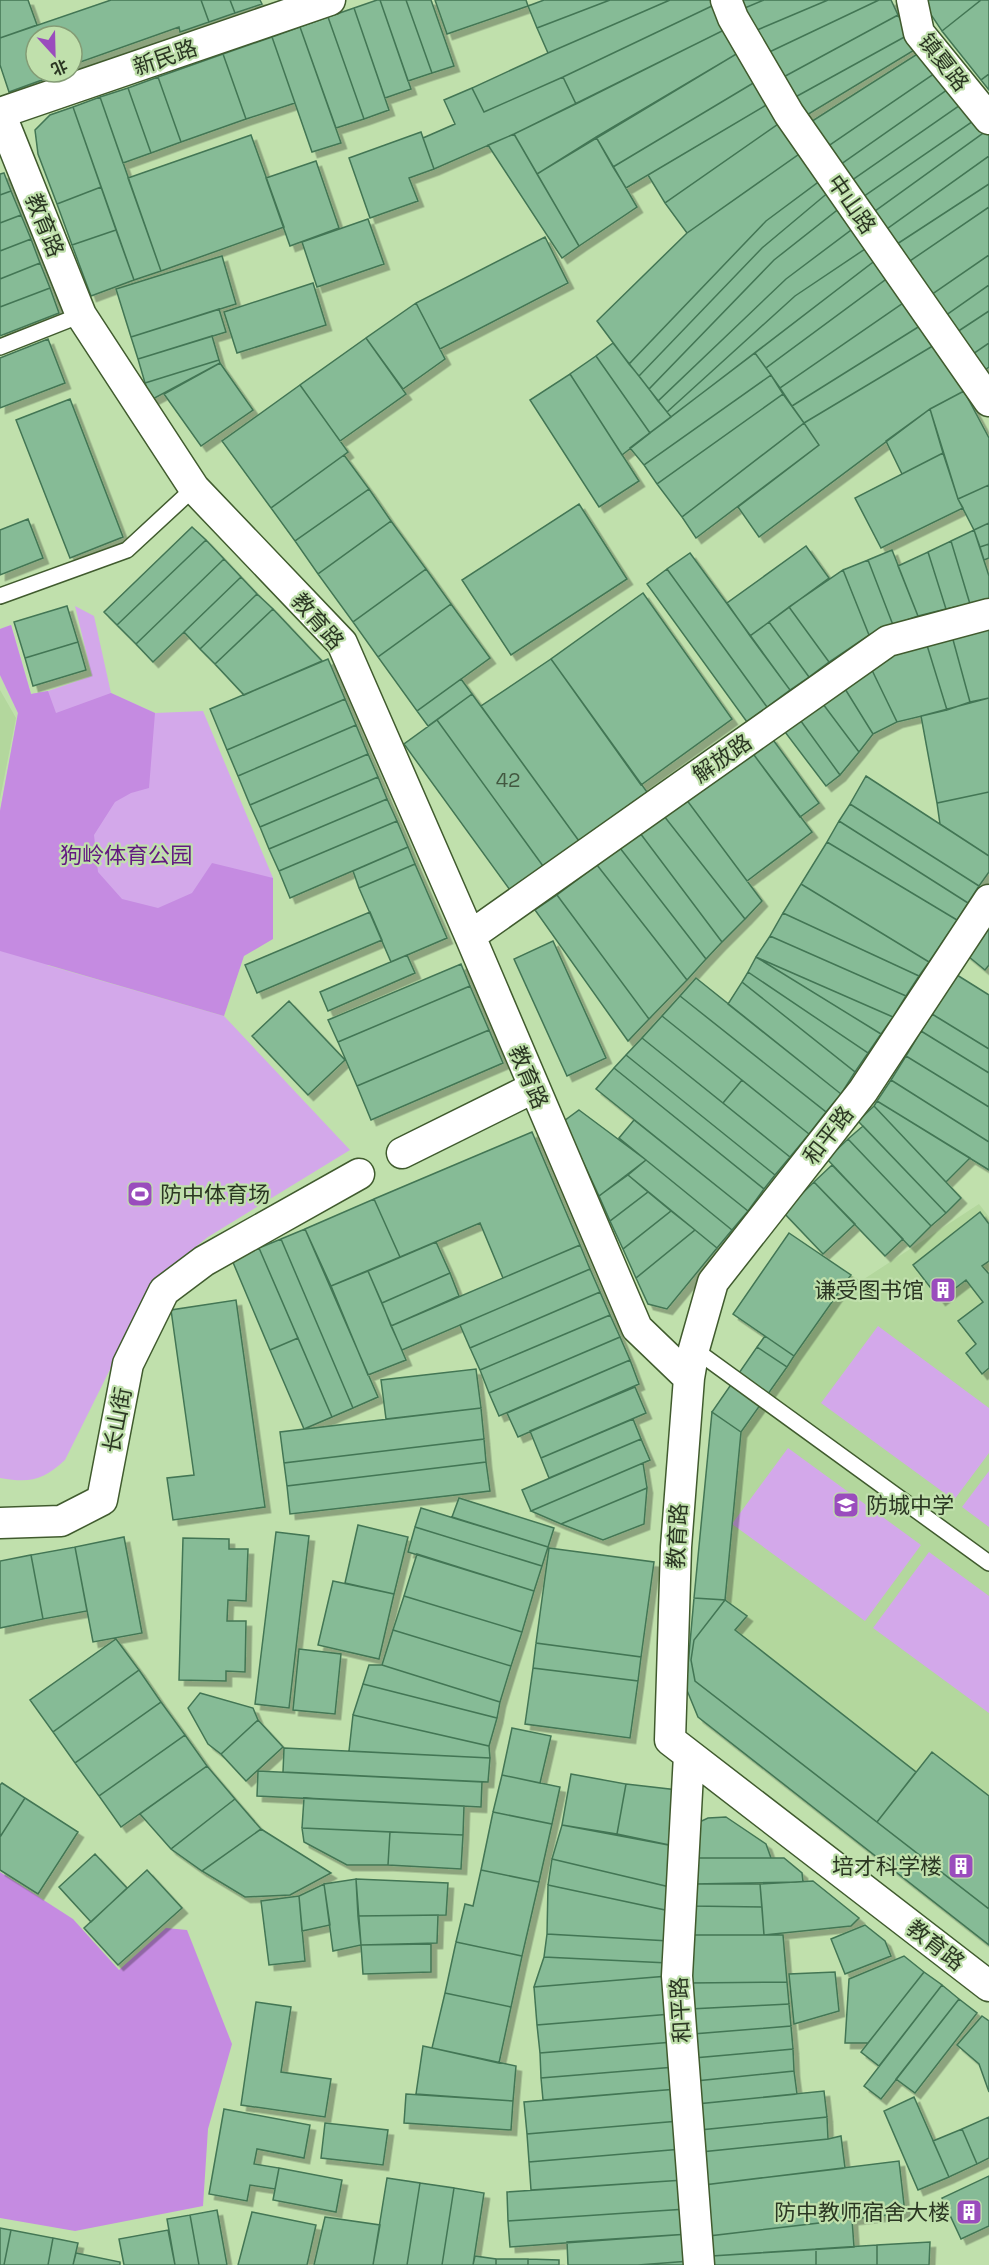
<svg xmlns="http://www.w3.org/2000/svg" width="989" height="2265" font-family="'Space Grotesk','Noto Sans SC',sans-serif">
  <defs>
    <filter id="shadow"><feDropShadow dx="5.5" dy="5.5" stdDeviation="0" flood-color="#0004"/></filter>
  </defs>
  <rect width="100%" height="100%" fill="#c0e0ac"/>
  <path fill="#b3d79d" d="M0 690 16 718 0 799Z
    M979 1204 989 1217V1909L695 1681 712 1412 794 1356 851 1275 861 1281Z"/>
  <path fill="#d3a8ea" d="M75 606 94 616 111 693 155 713 203 711 273 878V939L47 965 224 1016 350 1150 208 1237 155 1279 65 1460C42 1481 30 1483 0 1478V811L18 713 0 675V629L11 625 31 694 48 691 92 676Z
    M878 1326 989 1408V1453L954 1500 821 1403Z
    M788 1448 921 1545 865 1621 732 1524Z
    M989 1471V1527L962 1507Z
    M929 1552 989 1596V1713L873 1628Z"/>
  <path fill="#c58be1" d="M11 625 31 694 48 691 56 713 111 693 155 713 149 788 131 793 115 802 94 835 98 872 122 899 158 908 192 893 212 863 273 878V939L244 956 224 1016 0 951V811L18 713 0 675V629Z
    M0 1872 73 1919 119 1970 166 1928 187 1930 232 2044 208 2129 203 2206 75 2231 0 2218Z"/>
  <path fill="#86bb96" stroke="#437654" stroke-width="1.5" filter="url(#shadow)" d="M0 0H28L37 25 0 38Z
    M111 0H201L209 22 180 32 179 27 72 65V36H36V72H51L40 76 42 80 9 92 0 65V38Z
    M201 0H230L235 13 209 22Z
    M230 0H260L262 4 235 13Z
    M377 0H380L411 89 385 98 354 8Z
    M380 0H406L432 73 408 81Z
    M406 0H431L454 66 432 73Z
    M435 0H526L528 6 447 34Z
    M544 0H610L537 28 528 6Z
    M610 0H670L548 53 537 28Z
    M670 0H711L714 5 563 77 484 112 472 88 548 53Z
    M736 0H764L740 10Z
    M764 0H828L750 33 740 10Z
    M828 0H879L763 55 750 33Z
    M879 0H891L898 15 778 80 763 55Z
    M921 0H981L942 31Z
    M981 0H989V74L981 80 942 31Z
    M714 5 724 30 576 104 563 77Z
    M354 8 389 110 364 119 328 17Z
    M898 15 908 35 790 100 778 80Z
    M328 17 364 119 336 128 300 27Z
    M300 27 341 143 312 152 272 37Z
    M724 30 738 53 537 174 514 134Z
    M908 35 916 49 802 118 790 100Z
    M272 37 295 103 246 119 223 54Z
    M922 51 938 71 824 149 806 125Z
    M738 53 755 82 613 167 596 137Z
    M223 54 246 119 181 142 158 77Z
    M938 71 951 87 837 167 824 149Z
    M989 74V90L981 80Z
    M158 77 181 142 151 153 128 88Z
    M563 77 576 104 514 134 434 169 423 138 455 124 444 100 472 88 484 112Z
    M755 82 768 104 626 188 613 167Z
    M951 87 963 103 848 183 837 167Z
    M128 88 151 153 123 163 100 97Z
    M100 97 161 271 134 280 73 107Z
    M963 103 976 119 860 199 848 183Z
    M768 104 781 122 665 203 648 175Z
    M73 107 101 187 57 204 38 154 35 130 50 115Z
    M976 119 986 131 871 214 860 199Z
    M781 122 802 152 687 233 665 203Z
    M986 131 989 135V156L884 231 871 214Z
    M421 132 434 169 409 178 418 201 370 218 349 158Z
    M514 134 579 246 562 258 488 145Z
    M251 135 284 227 161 271 128 178Z
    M596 137 637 207 579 246 537 174Z
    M802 152 821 180 766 221 629 364 597 321 687 233Z
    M989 156V184L894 246 884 231Z
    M316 161 339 228 290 246 266 178Z
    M4 173 11 191 0 195V174Z
    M821 180 830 191 762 248 639 376 629 364 766 221Z
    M989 184V207L907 263 894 246Z
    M101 187 116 230 72 245 57 204Z
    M11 191 21 215 0 223V195Z
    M830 191 841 207 774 260 649 389 639 376 762 248Z
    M841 207 855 227 786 279 658 401 649 389 774 260Z
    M989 207V255L931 295 907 263Z
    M21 215 31 239 0 251V223Z
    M368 219 384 264 317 287 302 242Z
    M855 227 868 247 795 296 667 412 658 401 786 279Z
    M116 230 134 280 91 296 72 245Z
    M545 237 568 283 440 349 416 303Z
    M31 239 40 263 0 279V251Z
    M868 247 877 259 671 417 667 412 795 296Z
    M989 255V285L945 316 931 295Z
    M222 256 236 304 131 337 116 289Z
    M877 259 889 277 766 368 755 353Z
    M40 263 50 288 0 307V279Z
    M889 277 906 301 780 388 766 368Z
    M313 283 326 325 237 353 224 312Z
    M989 285V311L957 332 945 316Z
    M50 288 59 313 0 336V307Z
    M906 301 923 324 792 406 780 388Z
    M416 303 445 359 403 389 366 338Z
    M219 309 226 332 138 359 131 337Z
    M989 311V343L973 354 957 332Z
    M923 324 936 344 804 423 792 406Z
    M212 336 219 360 145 383 138 359Z
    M366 338 406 394 340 441 300 385Z
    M48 339 65 383 0 408V358Z
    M613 343 671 417 650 433 596 356Z
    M989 343V367L985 370 973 354Z
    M936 344 964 391 930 409 759 537 738 507 819 445 804 423Z
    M755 353 771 375 644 465 630 448Z
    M596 356 650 433 622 455 570 374Z
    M219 360 220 363 151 400 145 383Z
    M220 363 253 410 201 446 164 394Z
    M570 374 639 481 599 507 530 400Z
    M771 375 783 394 657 484 644 465Z
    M300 385 348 452 271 508 222 441Z
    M964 391 989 438V485L958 499 930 409Z
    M783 394 804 423 682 517 657 484Z
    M70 399 123 537 70 558 16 420Z
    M930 409 943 453 902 474 886 441Z
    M804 423 819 445 696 538 682 517Z
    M943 453 958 499 963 508 881 548 855 498Z
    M344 455 369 489 295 541 271 508Z
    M989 485V523L974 530 958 499Z
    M369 489 391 521 318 574 295 541Z
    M579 504 627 579 511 655 462 580Z
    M28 519 43 558 0 575V530Z
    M391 521 426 569 353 622 318 574Z
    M989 523V544L980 547 974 530Z
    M192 527 206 540 117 625 104 612Z
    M974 530 989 576V600L970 604 951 541Z
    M206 540 224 559 136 644 117 625Z
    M951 541 970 604 946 609 928 552Z
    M989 544V558L984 560 980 547Z
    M806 546 829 578 750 636 727 603Z
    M892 550 918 616 893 625 868 560Z
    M928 552 946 609 918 616 898 566Z
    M690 553 790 690 767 707 667 569Z
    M224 559 241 577 153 662 136 644Z
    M868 560 893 625 869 635 843 570Z
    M426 569 451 604 378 657 353 622Z
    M667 569 767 707 747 722 647 584Z
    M843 570 869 635 829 662 789 607Z
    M241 577 257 594 200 649 184 632Z
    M643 593 732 719 641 785 551 659Z
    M257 594 273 609 215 664 200 649Z
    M451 604 490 658 417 711 378 657Z
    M67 606 78 642 25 658 14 622Z
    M789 607 829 662 809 677 769 622Z
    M273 609 322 661 244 695 215 664Z
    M769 622 809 677 790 690 750 636Z
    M989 626V698L970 702 952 636Z
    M952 636 970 702 947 710 926 642Z
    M78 642 86 670 33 686 25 658Z
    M926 642 947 710 897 722 869 664Z
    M328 659 345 699 227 750 210 709Z
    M551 659 647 792 579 841 481 706Z
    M869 664 897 722 873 734 842 684Z
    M461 679 472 694 428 726 417 711Z
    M842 684 873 734 859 752 820 700Z
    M472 694 579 841 543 866 437 720Z
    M989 698V792L937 803 921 716Z
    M345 699 356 725 238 776 227 750Z
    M820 700 859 752 840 775 798 717Z
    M798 717 840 775 826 786 782 728Z
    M437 720 543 866 510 890 404 744Z
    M356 725 368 754 250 805 238 776Z
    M771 737 819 803 800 817 751 751Z
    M751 751 812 832 747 881 686 799Z
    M368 754 378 777 260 827 250 805Z
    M866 776 989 856V872L979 886 850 804Z
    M378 777 387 799 269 849 260 827Z
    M989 792V856L940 824 937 803Z
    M387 799 397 821 279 871 269 849Z
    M686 799 762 901 745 919 664 816Z
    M850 804 979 886 968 903 839 821Z
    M664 816 745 919 722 942 640 833Z
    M397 821 408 847 290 898 279 871Z
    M839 821 968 903 957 920 827 842Z
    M640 833 722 942 706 959 620 848Z
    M827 842 957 920 929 962 801 884Z
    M408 847 415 864 359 888 353 871Z
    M620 848 706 959 687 980 597 865Z
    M415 864 447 938 391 962 359 888Z
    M597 865 687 980 649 1019 557 895Z
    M801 884 929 962 919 976 783 913Z
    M557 895 649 1019 628 1041 535 910Z
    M370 912 382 940 257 993 245 965Z
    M783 913 919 976 906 996 770 936Z
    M989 919V965L985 970 963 952Z
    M770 936 906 996 893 1017 756 957Z
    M553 941 606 1058 567 1076 514 959Z
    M407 955 415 973 328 1011 320 992Z
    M756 957 893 1017 881 1034Z
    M756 957 881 1034 868 1053 748 972Z
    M461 964 470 986 338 1042 328 1020Z
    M748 972 868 1053 855 1072 742 982Z
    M957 975 989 995V1049L932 1014Z
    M696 978 841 1094 826 1112 680 996Z
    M742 982 855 1072 841 1094 728 1004Z
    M470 986 489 1030 357 1086 338 1042Z
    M680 996 826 1112 809 1134 662 1016Z
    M289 1001 345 1060 308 1095 252 1036Z
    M932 1014 989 1049V1073L921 1031Z
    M662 1016 742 1080 723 1103 642 1038Z
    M489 1030 503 1063 371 1120 357 1086Z
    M921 1031 989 1073V1107L906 1056Z
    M642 1038 790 1157 775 1175 626 1055Z
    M626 1055 775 1175 764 1189 614 1068Z
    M906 1056 989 1107V1142L891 1080Z
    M614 1068 764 1189 748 1211 596 1089Z
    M742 1080 809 1134 790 1157 723 1103Z
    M891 1080 989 1142V1170L877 1101Z
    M877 1101 970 1158 946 1182 874 1106Z
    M874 1106 961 1198 946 1213 858 1121Z
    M579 1110 646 1160 599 1196 564 1121Z
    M634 1120 748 1211 732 1230 619 1138Z
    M863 1126 946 1213 931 1226 848 1139Z
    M532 1132 580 1245 503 1278 480 1223 400 1257 374 1199Z
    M848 1139 931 1226 910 1247 827 1159Z
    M646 1160 732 1230 717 1248 628 1175Z
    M832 1165 903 1239 885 1256 814 1182Z
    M628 1175 648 1192 610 1221 599 1196Z
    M814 1182 855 1224 823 1254 783 1212Z
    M648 1192 671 1211 623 1249 610 1221Z
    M374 1199 400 1257 331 1286 305 1229Z
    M671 1211 695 1230 636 1278 623 1249Z
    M980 1212 989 1224V1261L982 1266 989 1274V1368L982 1374 966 1353 976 1344 958 1321 983 1302 966 1280 940 1300 913 1265Z
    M305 1229 378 1397 353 1408 281 1239Z
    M695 1230 717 1248 667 1309 648 1304 636 1278Z
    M789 1233 851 1275 794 1356 733 1314Z
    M281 1239 353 1408 332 1417 259 1248Z
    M436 1242 450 1273 382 1303 368 1271Z
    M580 1245 590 1269 402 1350 391 1326Z
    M259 1248 298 1338 270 1350 232 1260Z
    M590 1269 600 1292 470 1348 460 1325Z
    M368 1271 406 1360 368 1375 331 1286Z
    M450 1273 459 1296 391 1326 382 1303Z
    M600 1292 610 1315 480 1370 470 1348Z
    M236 1300 265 1507 173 1520 167 1478 194 1475 171 1310Z
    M610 1315 620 1337 489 1393 480 1370Z
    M765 1336 794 1356 787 1367 757 1347Z
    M620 1337 630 1360 499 1416 489 1393Z
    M298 1338 332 1417 304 1429 270 1350Z
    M757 1347 787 1367 741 1432 712 1412Z
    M630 1360 639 1384 518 1437 507 1413Z
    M476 1369 481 1408 386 1419 381 1380Z
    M635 1387 646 1413 541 1458 530 1431Z
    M481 1408 484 1439 284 1463 280 1432Z
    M712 1412 741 1432 725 1600 694 1598Z
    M633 1419 641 1439 549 1478 541 1458Z
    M484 1439 486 1462 287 1486 284 1463Z
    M641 1439 650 1460 531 1511 522 1490Z
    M486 1462 490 1491 290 1514 287 1486Z
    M643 1463 647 1488 561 1524 531 1511Z
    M647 1488 644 1524 603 1540 561 1524Z
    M459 1498 554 1528 548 1547 452 1517Z
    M421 1508 548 1547 542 1566 415 1527Z
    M358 1525 408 1537 394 1594 345 1583Z
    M415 1527 542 1566 534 1591 408 1552Z
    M276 1532 309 1536 289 1708 255 1704Z
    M124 1537 142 1633 93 1642 75 1547Z
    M183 1538 229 1539V1549H248L246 1601 228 1600 227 1621H246L245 1672 226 1671V1681L179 1680Z
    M75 1547 87 1611 43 1619 31 1555Z
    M549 1548 654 1562 641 1657 536 1643Z
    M417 1554 534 1591 522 1632 404 1596Z
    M31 1555 43 1619 0 1628V1561Z
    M333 1581 394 1594 379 1659 318 1645Z
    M404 1596 522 1632 511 1666 393 1630Z
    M694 1598 725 1600 694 1640 691 1660 695 1681 989 1909V1945L698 1717 686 1688Z
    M725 1600 747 1616 735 1630 916 1772 877 1822 695 1681 691 1660 694 1640Z
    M393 1630 511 1666 500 1702 382 1665Z
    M116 1639 139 1670 53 1732 30 1700Z
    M536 1643 641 1657 638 1681 533 1668Z
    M299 1649 341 1654 335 1714 293 1710Z
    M369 1665H382L500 1702 497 1718 363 1684Z
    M533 1668 638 1681 630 1738 525 1724Z
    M139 1670 161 1702 75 1763 53 1732Z
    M363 1684 497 1718 489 1746 353 1715Z
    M200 1693 253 1708 258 1720 221 1754 208 1744 188 1708Z
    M161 1702 185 1735 99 1796 75 1763Z
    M353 1715 489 1746 490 1758 349 1751Z
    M258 1720 283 1747 246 1781 221 1754Z
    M512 1728 551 1736 540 1783 502 1775Z
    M185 1735 207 1766 121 1827 99 1796Z
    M284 1748 490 1758 488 1782 283 1772Z
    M932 1752 989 1796V1909L877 1822Z
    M207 1766 235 1799 171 1849 140 1814Z
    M258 1771 482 1782 481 1807 257 1796Z
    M571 1774 626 1784 617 1834 562 1825Z
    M502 1775 560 1787 552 1824 493 1812Z
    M2 1783 25 1798 0 1837V1785Z
    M626 1784 678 1790 679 1847 617 1834Z
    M25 1798 78 1832 38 1894 0 1870V1837Z
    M304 1798 464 1806 463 1835 302 1828Z
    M235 1799 261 1829 202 1871 171 1849Z
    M493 1812 552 1824 539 1882 481 1870Z
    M726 1817 766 1844 771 1858H693V1825L708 1818Z
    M562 1825 679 1847 674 1888 552 1859Z
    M302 1828 390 1832 388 1865H347L304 1842Z
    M261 1829 331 1873 290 1895 245 1897 202 1871Z
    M390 1832 463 1835 461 1869 388 1865Z
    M95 1854 127 1888 91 1922 59 1887Z
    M693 1858H784L802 1873 803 1882 692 1884Z
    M552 1859 674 1888 670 1911 548 1885Z
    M147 1870 182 1908 118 1965 84 1928Z
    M481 1870 539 1882 522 1956 456 1942 465 1904 473 1906Z
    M356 1879 361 1945 333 1951 324 1884Z
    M356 1879 448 1883 446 1915 358 1916Z
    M813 1881 859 1918 851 1926 764 1935 760 1884Z
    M324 1884 330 1925 302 1931 299 1896Z
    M692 1884H760L762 1907 691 1906Z
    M548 1885 670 1911 669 1941 547 1934Z
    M299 1896 305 1961 269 1965 261 1901Z
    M691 1906 762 1907 764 1935H691Z
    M438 1915 437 1943 361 1945 358 1916Z
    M865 1925 885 1941 891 1956 845 1974 831 1939Z
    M547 1934 669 1941 668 1963 544 1957Z
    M691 1935H783L787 1982 689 1983Z
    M456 1942 522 1956 511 2007 445 1993Z
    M431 1944V1972L363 1974 361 1945Z
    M904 1956 924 1972 868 2043H845L849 1979Z
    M544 1957 668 1963V1976L534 1987Z
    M835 1972 839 2011 794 2024 789 1974Z
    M924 1972 942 1985 879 2066 861 2052Z
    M668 1976 671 2014 537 2025 534 1987Z
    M787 1982 789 2004 690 2009 689 1983Z
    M942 1985 959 1999 881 2099 864 2086Z
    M445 1993 511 2007 499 2063 432 2048Z
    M959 1999 977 2013 915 2093 896 2079Z
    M256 2002 291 2007 281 2072 331 2079 325 2117 241 2105Z
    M789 2004 791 2026 693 2034 690 2009Z
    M671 2014 673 2042 540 2053 537 2025Z
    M982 2016 989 2021V2092L979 2064 957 2045Z
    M791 2026 793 2049 694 2058 693 2034Z
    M673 2042 675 2067 541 2078 540 2053Z
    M423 2046 516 2066 513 2101 416 2094Z
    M793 2049 794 2071 696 2081 694 2058Z
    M675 2067 677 2089 543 2100 541 2078Z
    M794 2071 797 2094 697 2104 696 2081Z
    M677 2089 679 2121 527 2134 524 2102Z
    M824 2091 827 2117 700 2130 697 2104Z
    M406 2094 513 2101 511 2130 404 2123Z
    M914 2097 949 2177 918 2190 884 2111Z
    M224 2109 310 2125 304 2158 257 2149 254 2164 279 2168 275 2189 250 2185 247 2201 209 2194Z
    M827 2117 828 2139 701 2152 700 2130Z
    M989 2117V2158L977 2164 962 2129Z
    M679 2121 682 2149 529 2162 527 2134Z
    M325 2123 388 2130 383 2165 321 2158Z
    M962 2129 977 2164 949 2177 933 2141Z
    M841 2136 845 2168 704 2185 701 2152 828 2139Z
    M682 2149 684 2180 531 2190 529 2162Z
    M899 2161 905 2213 709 2236 704 2185Z
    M279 2168 342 2180 336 2212 273 2200Z
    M989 2176V2226L961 2239 942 2198Z
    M387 2178 420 2183 407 2265H373Z
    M684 2180 686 2209 508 2221 507 2192Z
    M420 2183 454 2188 442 2265H407Z
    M454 2188 484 2193 473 2265H442Z
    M686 2209 688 2234 510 2247 508 2221Z
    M217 2210 227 2265H199L190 2215Z
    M252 2212 316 2225 307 2265H238Z
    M190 2215 199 2265H175L167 2219Z
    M325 2217 380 2225 373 2265H314Z
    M852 2219 854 2247 712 2256 709 2236Z
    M0 2228 11 2230 4 2265H0Z
    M11 2230 53 2238 48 2265H4Z
    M168 2230 175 2265H124L119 2239Z
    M688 2234 690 2261 638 2265H568L567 2242Z
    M53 2238 78 2243 73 2265H48Z
    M930 2242 929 2265H877V2245Z
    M877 2245V2265H816V2249Z
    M816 2249V2265H712V2256Z
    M76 2253 120 2262V2265H73Z
    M475 2256 496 2259V2265H473Z
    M496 2259H528V2265H496Z
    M528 2259 559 2260V2265H528Z
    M690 2261V2265H638Z"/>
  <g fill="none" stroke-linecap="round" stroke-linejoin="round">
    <g stroke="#405b2e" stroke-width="18">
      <path id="lane" d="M0 347 81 315
        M0 596 127 550 194 488
        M694 1349 989 1563"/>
    </g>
    <g stroke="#405b2e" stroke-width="33">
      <path id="street" d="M726 0 733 18 789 114 989 401
        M912 0 919 33 989 119
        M0 113 81 315 194 488 342 643 470 936 637 1328 689 1378 676 1547 670 1740 989 1986
        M0 113 330 0
        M470 936 888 641 989 614
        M402 1153 533 1088
        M689 1378 694 1349 713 1282 863 1091 989 900
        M0 1523 61 1521 102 1500 128 1364 164 1291 204 1261 359 1174
        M689 1755 677 1976 699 2265"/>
    </g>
    <use href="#lane" stroke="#fff" stroke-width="15"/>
    <use href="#street" stroke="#fff" stroke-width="30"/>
  </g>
  <defs>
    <g id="stadium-square" transform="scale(1.35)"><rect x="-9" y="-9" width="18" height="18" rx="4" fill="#9a4cbd" stroke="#c0e0ac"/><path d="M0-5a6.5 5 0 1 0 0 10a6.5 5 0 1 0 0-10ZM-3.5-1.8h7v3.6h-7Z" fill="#fff"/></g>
    <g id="building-square" transform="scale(1.35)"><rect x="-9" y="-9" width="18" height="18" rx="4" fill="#9a4cbd" stroke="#c0e0ac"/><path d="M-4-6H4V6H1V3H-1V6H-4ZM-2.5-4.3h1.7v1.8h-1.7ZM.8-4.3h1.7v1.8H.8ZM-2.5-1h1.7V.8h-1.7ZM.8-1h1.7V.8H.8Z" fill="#fff"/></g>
    <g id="school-square" transform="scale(1.35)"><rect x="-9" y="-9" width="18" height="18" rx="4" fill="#9a4cbd" stroke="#c0e0ac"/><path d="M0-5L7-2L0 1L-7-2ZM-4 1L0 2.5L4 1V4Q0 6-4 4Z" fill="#fff"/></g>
  </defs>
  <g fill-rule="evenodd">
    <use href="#stadium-square" x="140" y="1194"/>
    <use href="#building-square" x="943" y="1290"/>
    <use href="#school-square" x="846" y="1505"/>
    <use href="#building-square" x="961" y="1866"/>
    <use href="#building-square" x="969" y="2212"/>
  </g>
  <g text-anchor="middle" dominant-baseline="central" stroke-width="4.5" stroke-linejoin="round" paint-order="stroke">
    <g font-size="20" fill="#425840">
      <text x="508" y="780">42</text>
    </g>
    <g font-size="22" fill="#2b3723" stroke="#c0e0ac">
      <text transform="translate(165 57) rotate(-19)">新民路</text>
      <text transform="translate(944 62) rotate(52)">镇夏路</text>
      <text transform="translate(852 204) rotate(55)">中山路</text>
      <text transform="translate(45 225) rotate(68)">教育路</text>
      <text transform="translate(318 621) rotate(49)">教育路</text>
      <text transform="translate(722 758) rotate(-35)">解放路</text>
      <text transform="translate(529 1077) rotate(67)">教育路</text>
      <text transform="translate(828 1135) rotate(-52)">和平路</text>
      <text transform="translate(117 1420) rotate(-79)">长山街</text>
      <text transform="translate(677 1536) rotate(-87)">教育路</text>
      <text transform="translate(936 1945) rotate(38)">教育路</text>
      <text transform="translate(680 2010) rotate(-93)">和平路</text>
    </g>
    <g font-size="22" fill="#631a81" stroke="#c0e0ac">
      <text x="126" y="855">狗岭体育公园</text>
    </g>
    <g font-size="22" fill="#2b3723" stroke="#c0e0ac" text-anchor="end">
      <text x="160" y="1194" text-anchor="start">防中体育场</text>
      <text x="924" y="1290">谦受图书馆</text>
      <text x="866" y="1505" text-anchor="start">防城中学</text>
      <text x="942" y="1866">培才科学楼</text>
      <text x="950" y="2212">防中教师宿舍大楼</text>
    </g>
  </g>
  <g transform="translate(54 54) rotate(158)"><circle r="28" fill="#c0e0ac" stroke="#849c75" stroke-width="1.5"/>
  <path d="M0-4.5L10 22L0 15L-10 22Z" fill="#9a4cbd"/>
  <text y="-9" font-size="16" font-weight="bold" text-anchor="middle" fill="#2b3723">北</text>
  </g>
</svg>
